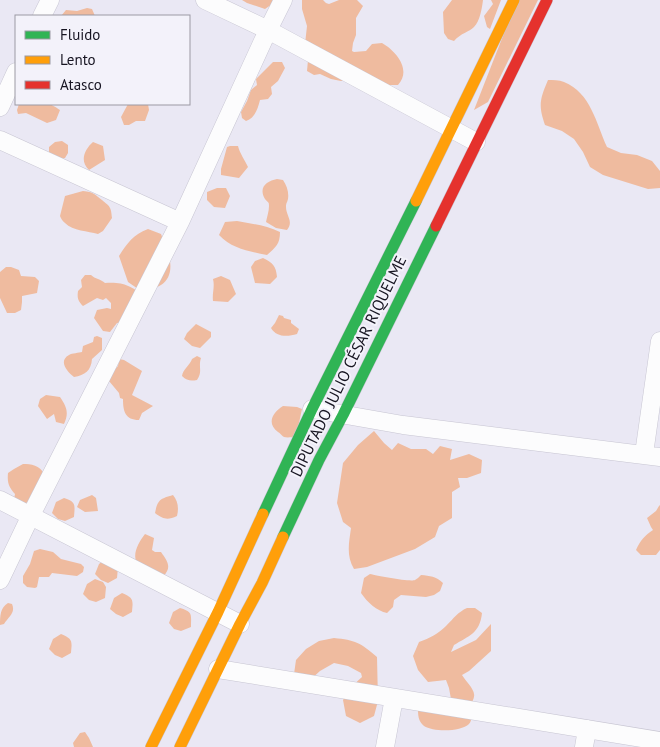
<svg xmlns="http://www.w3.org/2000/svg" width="660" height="747" font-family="'PT Sans',sans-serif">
  <rect width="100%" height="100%" fill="#eae8f4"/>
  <path fill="#efbb9f" d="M242 0H278L265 9 247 3Z
    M302 0H323L326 3 329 4 339 0H357L363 6 356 18V35L353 43 352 51 354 52 366 51 372 44 382 43C396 51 412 70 398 85H387L346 80 341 81 331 79 320 74 314 75 307 71 308 60 305 44 307 26 302 9Z
    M452 0H483C482 8 480 21 474 27 469 32 461 33 454 41L448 39 444 33 443 12Z
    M491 0H501L490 29 487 27 484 16 493 4Z
    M517 0H538L488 102 474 110Z
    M87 8 92 9 95 16H61L66 10 77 11Z
    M273 62H282L285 68 278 81 271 87 272 94 268 99 260 100C258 108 255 118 246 121L242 118 241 112 247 101 251 90 257 85 256 79Z
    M548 80C553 80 559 80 564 82 591 93 596 123 607 147L621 153 637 155 652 161 660 171V188L648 189 603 175 590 167 583 152 574 139 562 131 545 125C538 105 540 99 548 80Z
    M19 104H41V105C49 102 54 106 60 110L56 120 47 123 26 113 18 114 17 110Z
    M128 104H148L149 110 145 121H136L129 125H124L121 117Z
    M62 141 68 145V153L65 158 58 160 49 152V147L55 142Z
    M93 142 103 146 105 160 89 170C79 161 85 149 93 142Z
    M230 146H238C240 154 245 160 248 167L239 178 221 175V169L227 147Z
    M277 179 283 180C287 186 289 192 288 199 287 203 286 203 286 207 286 216 294 221 287 230L276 228 266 222C267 217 269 211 269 206 269 201 268 203 265 199 258 187 267 181 277 179Z
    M217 188H226L230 196 225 208 214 207 207 200V192Z
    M83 191C94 192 94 194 102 200 110 207 111 206 112 218L103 231 98 234C88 231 73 231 65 223 62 221 61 218 60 216L65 196Z
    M237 221C252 224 266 225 280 232 280 244 276 247 267 255 249 251 232 249 219 235L225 222Z
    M148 229 161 234C164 242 169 252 170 261 173 282 159 289 141 291L128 282 119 256C128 242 133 235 148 229Z
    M263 258C273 263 276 266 277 277L270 284 255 283 251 267 255 261Z
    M6 267H11L19 270 21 276 35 277 39 281 37 293 22 296V302L21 310 15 313H7L0 298V272Z
    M85 275H91C95 279 101 279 105 283 126 282 128 286 146 296L124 322 117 323 110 332 103 331 94 318 97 310 107 308 111 309V303L106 298 103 300 97 298 83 306C78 301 77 298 78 291L82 287 81 280Z
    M221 276 230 280 236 294 228 302 213 301C212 293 215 287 213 279Z
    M279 315 283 316 284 318 291 320V323L299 329 297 334C287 337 276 337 271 328L275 323Z
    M196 324 211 332V337L200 348 192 346 184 339 187 333Z
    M97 336 102 338V350L92 359C91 371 85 375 74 377 67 372 58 361 69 355 72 353 79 353 82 352L83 346 93 342 94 337Z
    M197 356 201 358C198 367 203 371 197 380 191 381 187 381 182 376 183 369 190 365 192 359Z
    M119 359 124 360 142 371 132 395 153 406 142 413 139 420C125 420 123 411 123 399L120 398 119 393 109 381 112 372 118 366Z
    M46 395 60 397C67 407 69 413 64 424L56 422 54 414 47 419 38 406 40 399Z
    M283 406 297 407 302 409 296 437C293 437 287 438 284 437 282 436 280 433 278 432 266 423 273 412 283 406Z
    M374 431 384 443 392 450 398 443 411 449H426L433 454 440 446 452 449 450 460 469 454 482 460 481 473 467 478H458L460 487 452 492V518L439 526 435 537 415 549 367 567 354 569C346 555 349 543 351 528L343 522 337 503 343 463 358 445Z
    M23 464C31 464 40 465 44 474L36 492 32 493C31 498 30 501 25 504L14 499 15 494C9 487 7 483 8 473L14 469Z
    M92 495 96 498 98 511 85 512 77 507 80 500Z
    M173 495C178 501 179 508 177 516 168 520 164 520 155 513 158 499 160 499 173 495Z
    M64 498C76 502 75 504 74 517L65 521 58 519 52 513 56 502Z
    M660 505V550L656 555H641L636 550C640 541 645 535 653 530L651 527 647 518 656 511 659 506Z
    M145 534 154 538 152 550 155 552H161C168 562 172 567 163 577L136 561C133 552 139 542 145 534Z
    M40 549 53 552 61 559 81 564 84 567 83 572 77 576 52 573 49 577H39L37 587 35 588 27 587 23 583V576L30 564 34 551Z
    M103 561 118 567 117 578 108 583 101 580 95 574 99 564Z
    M370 574C378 576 410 582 415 580 417 579 419 577 421 575 430 576 436 576 443 583L440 591 434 595 426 597 401 595 394 600 393 607 387 613C377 611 367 602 361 593L364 578Z
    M95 579 103 582 106 587 105 598 96 602 89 600 83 594 87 584Z
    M122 593C134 598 133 600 132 612L123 617 116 614 110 609 114 598Z
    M8 603 12 604C16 613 8 617 4 624L0 625C0 616 0 608 8 603Z
    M180 608C193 612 191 614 191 627L181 631 174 629 169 623 173 612Z
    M467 608H475L482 613C480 633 469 636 454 645L451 652 476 640 491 624V651L469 671 462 675C465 680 474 689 474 694 475 697 472 702 471 705 469 712 474 718 469 724 461 732 433 732 424 726 418 721 418 715 418 708L451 699 449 688 446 680 428 682 418 670 413 656 419 642C430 638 438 634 446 626 454 618 458 612 467 608Z
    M61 634C73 639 72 641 71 653L62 658 55 655 49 649 53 639Z
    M334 638C355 640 361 643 377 657L378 701 374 716 360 723 346 716 343 700 351 687 362 677 361 673 348 666 334 663 320 671 309 681 294 674 296 660 306 649 319 641Z
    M85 732 89 738 93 747H74L73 743 80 733Z"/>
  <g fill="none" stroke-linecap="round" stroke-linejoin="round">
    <g stroke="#c7c5d2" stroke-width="19">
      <path id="street" d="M205 0 268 30 476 142
        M42 16 50 0
        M0 107 16 72
        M0 140 180 222
        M312 409 403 425 660 457
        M644 454 660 341
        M0 500 240 624
        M0 580 31 515 180 222 268 30 283 0
        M218 669 660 741
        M385 747 394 698
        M584 747 587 729"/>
    </g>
    <g stroke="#c7c5d2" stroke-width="12">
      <path id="fast" d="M263 514 312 409 416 201
        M283 537 319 460 343 415 436 226"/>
    </g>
    <g stroke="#c7c5d2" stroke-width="12">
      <path id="slow" d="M416 201 514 0
        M151 747 218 612 263 514
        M180 747 240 624 262 583 283 537"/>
    </g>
    <g stroke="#c7c5d2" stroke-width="12">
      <path id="jam" d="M436 226 547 0"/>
    </g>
    <use href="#street" stroke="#fcfcfd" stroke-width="18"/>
    <use href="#fast" stroke="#30b455" stroke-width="11"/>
    <use href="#slow" stroke="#ff9f0a" stroke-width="11"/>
    <use href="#jam" stroke="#e5322d" stroke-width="11"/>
  </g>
  <g text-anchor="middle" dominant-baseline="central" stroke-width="4" stroke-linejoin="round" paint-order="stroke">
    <g font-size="16" fill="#161421" stroke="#f3f2fa">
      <text transform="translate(348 366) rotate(-64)">DIPUTADO JULIO CÉSAR RIQUELME</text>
    </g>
  </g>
  <rect x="15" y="15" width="175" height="90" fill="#f3f2fa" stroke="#9b99a3"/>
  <rect x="25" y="31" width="25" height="8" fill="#30b455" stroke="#9b99a3"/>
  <text x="60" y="40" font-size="15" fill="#161421">Fluido</text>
  <rect x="25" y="56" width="25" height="8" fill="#ff9f0a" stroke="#9b99a3"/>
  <text x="60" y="65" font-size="15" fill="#161421">Lento</text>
  <rect x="25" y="81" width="25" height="8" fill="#e5322d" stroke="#9b99a3"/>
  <text x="60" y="90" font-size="15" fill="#161421">Atasco</text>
</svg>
